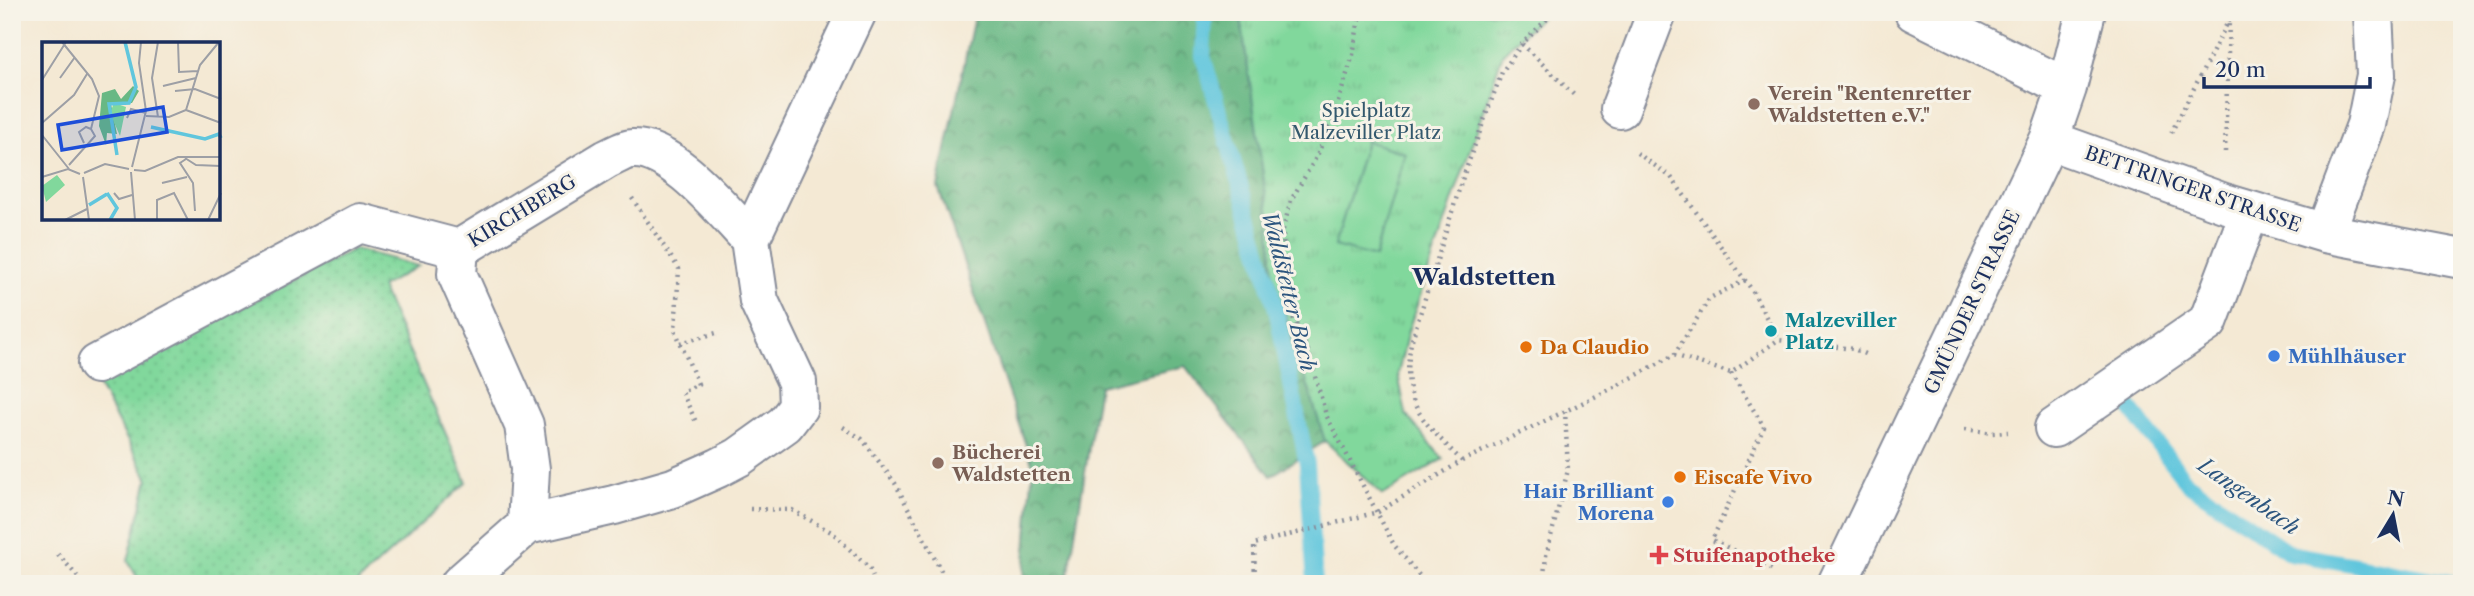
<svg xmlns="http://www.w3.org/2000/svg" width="2474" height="596" font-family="'Libre Caslon Text',serif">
  <defs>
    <pattern id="grass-dots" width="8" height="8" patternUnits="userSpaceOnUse" patternTransform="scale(1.75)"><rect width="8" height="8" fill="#81d89c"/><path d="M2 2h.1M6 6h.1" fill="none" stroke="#6fba89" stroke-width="1.8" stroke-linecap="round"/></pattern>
    <pattern id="forest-crowns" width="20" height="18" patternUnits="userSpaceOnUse" patternTransform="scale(1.75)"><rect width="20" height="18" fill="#68b884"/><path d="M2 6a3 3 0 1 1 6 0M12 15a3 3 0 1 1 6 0" fill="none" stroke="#55966f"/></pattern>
    <pattern id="park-tufts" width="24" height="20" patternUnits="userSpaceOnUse" patternTransform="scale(1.75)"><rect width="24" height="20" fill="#81d89c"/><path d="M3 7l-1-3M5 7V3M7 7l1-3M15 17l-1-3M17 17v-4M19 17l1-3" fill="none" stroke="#6fba89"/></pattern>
  </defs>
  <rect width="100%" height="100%" fill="#f7f3e8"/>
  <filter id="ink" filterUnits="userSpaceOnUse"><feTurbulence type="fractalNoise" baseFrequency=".0143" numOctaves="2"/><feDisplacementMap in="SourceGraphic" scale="14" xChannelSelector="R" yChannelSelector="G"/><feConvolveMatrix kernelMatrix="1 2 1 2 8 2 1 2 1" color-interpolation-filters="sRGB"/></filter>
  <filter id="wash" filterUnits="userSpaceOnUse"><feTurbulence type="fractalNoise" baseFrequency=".00686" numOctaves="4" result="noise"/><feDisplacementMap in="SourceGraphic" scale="28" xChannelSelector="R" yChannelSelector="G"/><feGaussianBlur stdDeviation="1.57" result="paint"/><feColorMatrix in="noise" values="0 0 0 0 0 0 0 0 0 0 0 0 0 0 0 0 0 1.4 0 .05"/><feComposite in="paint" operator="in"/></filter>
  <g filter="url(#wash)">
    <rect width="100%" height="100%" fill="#f4e9d4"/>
    <path fill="url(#grass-dots)" stroke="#4e847d" stroke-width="2" d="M354 249 418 266 381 287 467 482 358 582 359 584H141L128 561 148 479 97 383Z"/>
    <path fill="url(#forest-crowns)" stroke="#427471" stroke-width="2" d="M975 12H1240L1270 223 1273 273 1325 441 1271 476 1185 366 1099 386 1067 584H1023L1033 466 938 187Z"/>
    <path fill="url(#park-tufts)" stroke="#4e847d" stroke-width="2" d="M1240 12H1546L1503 53 1408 331 1398 374 1406 415 1443 459 1383 495 1325 441 1273 273 1270 223Z"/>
    <path fill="#81d89c" stroke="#4e847d" stroke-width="2" d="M1366 141 1405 153 1375 257 1335 246Z"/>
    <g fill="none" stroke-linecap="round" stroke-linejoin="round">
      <path stroke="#60c6dd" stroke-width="16" d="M1205 12 1203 56 1276 309 1307 464 1315 584
        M2128 405 2187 483 2290 553 2461 584"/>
    </g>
  </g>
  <g filter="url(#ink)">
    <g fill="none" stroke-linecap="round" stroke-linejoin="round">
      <g stroke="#888c99" stroke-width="42">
        <path id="minor" d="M1914 12 2067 88
          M1620 109 1657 12
          M2049 140 2224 203 2325 233 2462 259
          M2325 233 2366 125 2376 75 2373 12
          M97 364 360 223 459 249
          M2054 428 2208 322 2250 211
          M527 525 530 469 524 425 457 274 459 249 607 159C614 156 625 149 632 149 672 146 724 212 750 239
          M460 584 527 525 614 505 673 488 718 468 739 457 785 424 798 407 797 382 759 301 750 239 857 12
          M1837 584 2049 140 2067 88 2086 12"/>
      </g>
      <path stroke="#888c99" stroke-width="4.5" stroke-dasharray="2 5" stroke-linecap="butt" d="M1360 12 1353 55 1335 112 1317 156 1291 200 1283 230 1284 269 1288 306 1308 351 1326 415 1394 545 1423 580
        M1522 44 1574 95
        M2171 133 2229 20V12
        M2225 152 2229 20
        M1637 153 1671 177 1752 290 1778 340
        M632 198 679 269 675 330 698 384 682 392 697 424
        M680 343 720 332
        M1674 355 1710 298 1746 280
        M1731 373 1764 427 1712 540 1772 569
        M843 427 862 439 895 483 948 584
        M1965 429 1992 433 2008 432
        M1462 461C1422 420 1400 404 1411 343L1463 177 1502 72 1522 44 1554 12
        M750 509 792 510 833 533 870 569 876 584
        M58 554 84 584
        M1255 584 1254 544 1378 512 1462 461 1613 388 1674 355 1731 373 1778 340 1854 349 1867 355
        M1543 584 1546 556 1568 470 1565 411"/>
      <use href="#minor" stroke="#fff" stroke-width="38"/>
    </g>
  </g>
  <g fill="#8d6e63" stroke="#f7f3e8" stroke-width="2.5">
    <circle cx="1754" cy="104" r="7"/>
    <circle cx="938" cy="463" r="7"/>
  </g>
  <circle fill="#0f9aa8" stroke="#f7f3e8" stroke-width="2.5" cx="1771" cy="331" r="7"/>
  <g fill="#e8710a" stroke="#f7f3e8" stroke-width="2.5">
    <circle cx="1526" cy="347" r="7"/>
    <circle cx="1680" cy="477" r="7"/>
  </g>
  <g fill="#3f7fe0" stroke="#f7f3e8" stroke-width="2.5">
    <circle cx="2274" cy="356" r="7"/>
    <circle cx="1668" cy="502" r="7"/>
  </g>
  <path fill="#e0444e" stroke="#f7f3e8" stroke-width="2.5" d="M1655.5 544.5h7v7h7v7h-7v7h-7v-7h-7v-7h7z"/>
  <g text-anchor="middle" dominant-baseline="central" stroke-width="6" stroke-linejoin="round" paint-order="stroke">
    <g font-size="19" font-weight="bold" fill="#785e54" stroke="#f7f3e8" text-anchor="start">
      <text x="1768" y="93">Verein "Rentenretter<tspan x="1768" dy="22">Waldstetten e.V."</tspan></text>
      <text x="952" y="452">Bücherei<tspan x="952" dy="22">Waldstetten</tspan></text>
    </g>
    <g font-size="19" fill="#34596e" stroke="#f7f3e8">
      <text x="1366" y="110">Spielplatz<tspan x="1366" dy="22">Malzeviller Platz</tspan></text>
    </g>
    <g font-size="19" fill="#1b2f5e" stroke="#f7f3e8">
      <text transform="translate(2193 189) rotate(19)">BETTRINGER STRASSE</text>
      <text transform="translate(522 211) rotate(-31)">KIRCHBERG</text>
      <text transform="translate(1972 302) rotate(-65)">GMÜNDER STRASSE</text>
    </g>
    <g font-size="19" font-weight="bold" fill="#0d838f" stroke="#f7f3e8" text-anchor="start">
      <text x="1785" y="320">Malzeviller<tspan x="1785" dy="22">Platz</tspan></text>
    </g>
    <g font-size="19" font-weight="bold" fill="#c56008" stroke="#f7f3e8" text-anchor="start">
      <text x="1540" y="347">Da Claudio</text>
      <text x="1694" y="477">Eiscafe Vivo</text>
    </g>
    <g font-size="19" font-weight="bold" fill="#366cbe" stroke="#f7f3e8" text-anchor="start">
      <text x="2288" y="356">Mühlhäuser</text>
      <text x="1654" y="491" text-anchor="end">Hair Brilliant<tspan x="1654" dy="22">Morena</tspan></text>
    </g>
    <g font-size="19" font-weight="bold" fill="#be3a42" stroke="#f7f3e8" text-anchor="start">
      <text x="1673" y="555">Stuifenapotheke</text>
    </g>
    <g font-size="21" font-style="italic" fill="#2c557e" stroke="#f7f3e8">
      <text transform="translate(1289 291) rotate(76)">Waldstetter Bach</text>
      <text transform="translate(2249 496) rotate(35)">Langenbach</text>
    </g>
    <g font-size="23" font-weight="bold" fill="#1b2f5e" stroke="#f7f3e8">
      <text x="1484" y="277">Waldstetten</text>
    </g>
  </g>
  <g transform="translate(42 42)">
    <rect width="178" height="178" fill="#f4e9d4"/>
    <path d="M91 44 97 49 90 61 69 62 75 92 65 91 64 103 57 84 60 51 73 47 79 57Z" fill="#68b884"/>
    <path d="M72 61 84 65 78 94 68 71ZM15 133 23 143 4 160 0 144Z" fill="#81d89c"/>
    <path fill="none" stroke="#60c6dd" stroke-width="3.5" d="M109 85 163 97 177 92 179 96M75 113 67 62 87 61 94 45 83 0M65 151 75 166 68 178M47 163 65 152"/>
    <path fill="none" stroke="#9d9fa5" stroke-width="2" d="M20 0 50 37 57 54 49 87 53 94 27 123M116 0 110 36 116 75M136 0 137 30 156 29M18 36 33 15M0 38 24 0M121 44 154 36M133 49 153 47 179 57M144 68 179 81M104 74 127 75 144 68 158 23 177 0M85 76 89 67 104 71M0 81 32 53 45 32M0 93 27 127M42 101 37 90 44 85 49 87M143 116 154 123 179 124M144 117 138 121 151 141 153 169M90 125 104 69 97 21 99 0M92 128 103 129 136 115H179M89 130 93 178M42 131 63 122 87 127M0 135 26 127 38 132M41 135 47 178M120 141 145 135M72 151 77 157 90 153M23 178 45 167M115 178V158L132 151 146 178M166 178 179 151"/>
    <path fill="#1d4ed8" fill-opacity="0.15" stroke="#1d4ed8" stroke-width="3.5" d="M121 65 125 90 20 108 16 83Z"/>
    <rect width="178" height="178" fill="none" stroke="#1b2f5e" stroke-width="3.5"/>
  </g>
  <rect width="2474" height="596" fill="none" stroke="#f7f3e8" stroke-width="42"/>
  <g transform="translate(2393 515) rotate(10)" stroke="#f7f3e8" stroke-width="5" paint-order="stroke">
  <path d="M0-5L12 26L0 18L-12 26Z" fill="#1b2f5e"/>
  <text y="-10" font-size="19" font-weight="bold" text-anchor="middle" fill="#1b2f5e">N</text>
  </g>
  <path d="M2204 77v10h166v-10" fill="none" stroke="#1b2f5e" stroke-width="3.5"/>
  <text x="2215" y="77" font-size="21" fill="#1b2f5e" stroke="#f7f3e8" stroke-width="5" paint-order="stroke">20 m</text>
</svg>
